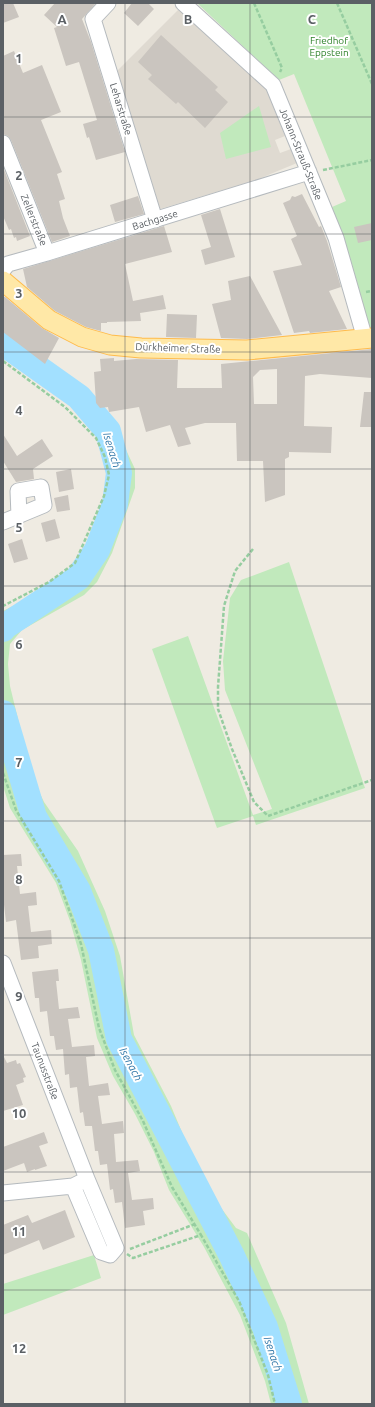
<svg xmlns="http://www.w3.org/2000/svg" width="375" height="1407" font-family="Ubuntu,sans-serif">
  <rect width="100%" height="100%" fill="#efebe2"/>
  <path fill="#dfdad1" d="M179 9 266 89 285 136 275 140 280 153 291 149 297 163 256 180 160 209 117 71Z"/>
  <path fill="#c1e9bc" d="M197 3H372V328H370L332 207 346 201 294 74 279 80Z
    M259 106 271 147 226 159 220 133Z
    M3 335 20 345 92 400 119 435 135 469V488L112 553 97 582 84 595 22 630 10 644 8 664 10 686 32 777 44 802 78 851 105 911 120 956 134 1035 171 1106 204 1185 236 1228 247 1233 286 1323 309 1404H271L265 1381 240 1315 204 1247 169 1190 154 1152 135 1114 113 1076 97 1038 81 960 70 921 56 883 10 808 3 786V611L33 596 77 570 93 539 110 491 114 464 101 432 50 385 3 351Z
    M289 562 365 788 256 825 253 816 217 828 152 649 188 636 253 815 272 809 225 690 223 661 230 598 241 580Z
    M94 1255 101 1278 3 1315V1284Z"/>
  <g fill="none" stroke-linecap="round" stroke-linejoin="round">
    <path stroke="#a2e0ff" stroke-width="26" d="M3 343 79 397 108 431 119 473 115 504 97 550 78 578 4 627 3 629
      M3 713 34 817 78 891 101 950 119 1039 165 1127 232 1256 265 1327 289 1404"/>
  </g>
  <path fill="#cac5bf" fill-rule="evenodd" d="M3 3H13L19 17 3 23Z
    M55 3H96L82 19 91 42 125 152 96 160 89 137 87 138 83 124 97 120 79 62 66 66 54 28 57 27 44 15Z
    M132 3H148L154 9 138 26 124 13Z
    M161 35 218 87 215 90 228 102 205 128 178 102 176 104 148 79 152 75 138 62Z
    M14 51 23 73 42 65 61 112 41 120 62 172 57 174 65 199 59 201 63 218 70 236 52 242 11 140 8 136 3 134V56Z
    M3 167 30 236 17 241 16 237 14 238 11 229 9 230 3 216Z
    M302 194 319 227 321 226 327 241 341 287 329 291 347 329 310 333 309 331 294 333 273 271 302 265 291 239 297 236 283 203 290 200 292 196 295 197Z
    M138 196 144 214 115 222 110 205Z
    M220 209 235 257 205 265 201 250 211 247 201 215Z
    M372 223V240L358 243 354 227Z
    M164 226 172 252 125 264 133 301 163 295 166 309 140 313 141 321 107 322V323H101V331L86 327 55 311 27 287 23 269Z
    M250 276 282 335 247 339 221 338 212 304 231 300 228 281Z
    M3 297H5L42 328 59 338 45 364 3 332Z
    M167 314 197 315 196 338 166 337Z
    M372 349V378L320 374 305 376 304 426 332 427 331 453 289 452V457L285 459V495L265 502 263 461H237L236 423H205L185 428 191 444 178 447 170 425 146 432 139 407 109 412 108 407 100 408 96 403 94 372 101 371 100 359 114 358V361L136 359 178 360 177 388H222L221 364ZM277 369V404H254L253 377 260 370Z
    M364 392H372V427H360Z
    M3 434 17 456 42 439 53 456 33 469 34 479 16 482 3 461Z
    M71 469 74 489 59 492 56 472Z
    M68 495 70 510 57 512 54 498Z
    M55 519 60 538 46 542 41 523Z
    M22 539 28 559 14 563 8 544Z
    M21 854 22 866H17L20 894 36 892 37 905 28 906 31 932 51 930 52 944 38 946 39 958 21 960 16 920 6 922 3 896V855Z
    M58 969 59 981H56L59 1009 78 1007 80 1018 68 1019 72 1047 94 1045 95 1056 86 1057 89 1086 108 1083 110 1095 98 1096 102 1124 123 1121 124 1133 114 1134 116 1162 138 1160 140 1171 128 1173 132 1200 153 1198 154 1209 143 1211 145 1225 125 1228 122 1202 115 1203 113 1189 110 1190 107 1164 100 1165 98 1151H95L92 1126H85L83 1112 80 1113 77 1087 70 1088 69 1074 65 1075 63 1049 56 1050 54 1036H50L47 1011 40 1012 39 998H35L32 972Z
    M3 1055 7 1063 16 1060 17 1064 20 1063 26 1077 23 1078 24 1082 16 1085 23 1105 3 1111Z
    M44 1132 48 1143 39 1146 47 1166 35 1170V1169L27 1172 24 1163 3 1171V1147Z
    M65 1210 75 1237 43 1250 39 1240 3 1255V1225L28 1215 32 1223Z"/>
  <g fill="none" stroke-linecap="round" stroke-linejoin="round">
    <g stroke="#b5babe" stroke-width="17">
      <path id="minor" d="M108 3 93 19 155 220
        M183 3 273 85 336 238 365 339
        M3 143 47 253
        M3 270 8 264 47 253 309 172
        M3 522 44 505 41 487 18 491 19 516
        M3 963 87 1179 73 1186 3 1193
        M73 1186 101 1252 110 1255 116 1248 87 1179"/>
    </g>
    <g stroke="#ffbb4b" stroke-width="21">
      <path id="major" d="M3 281 49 320 82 337 110 345 141 348 247 350 372 338"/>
    </g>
    <path stroke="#96cda0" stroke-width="2.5" stroke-dasharray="4 2" stroke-linecap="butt" d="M254 3 282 68 280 72
      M337 3 372 84
      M323 170 372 160
      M366 292 372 291
      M3 361 65 407 96 438 105 457 109 475 104 496 75 563 49 582 3 606
      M253 549 235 571 224 606 218 687V709L232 749 254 802 268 816 372 780
      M3 773 16 810 59 881 81 944 99 1028 115 1070 143 1121 172 1187 201 1235
      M130 1249 195 1224
      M127 1254 133 1258 201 1235 239 1301 268 1375 275 1404"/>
    <use href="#minor" stroke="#fff" stroke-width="15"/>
    <use href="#major" stroke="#ffe8a7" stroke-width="19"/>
  </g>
  <path fill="none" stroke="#5b6065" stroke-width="1" stroke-opacity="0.55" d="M125 3V1404M250 3V1404M3 117H372M3 234H372M3 352H372M3 469H372M3 586H372M3 704H372M3 821H372M3 938H372M3 1055H372M3 1172H372M3 1290H372"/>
  <g text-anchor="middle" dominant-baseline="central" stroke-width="4" stroke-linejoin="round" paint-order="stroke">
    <g font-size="10" fill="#30832c" stroke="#fff">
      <text x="329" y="40">Friedhof<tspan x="329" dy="12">Eppstein</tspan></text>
    </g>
    <g font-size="10" fill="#5b6065" stroke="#fff">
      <text transform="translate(121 109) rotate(73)">Leharstraße</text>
      <text transform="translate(301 154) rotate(68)">Johann-Strauß-Straße</text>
      <text transform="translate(34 220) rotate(68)">Zellerstraße</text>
      <text transform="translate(155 220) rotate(-17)">Bachgasse</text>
      <text transform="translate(178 348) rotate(2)">Dürkheimer Straße</text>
      <text transform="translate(45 1071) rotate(69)">Taunusstraße</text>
    </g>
    <g font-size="11" font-style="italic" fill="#3177a8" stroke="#fff">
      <text transform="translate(112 450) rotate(73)">Isenach</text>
      <text transform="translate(131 1064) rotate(62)">Isenach</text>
      <text transform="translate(273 1354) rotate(72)">Isenach</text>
    </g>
  </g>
  <g font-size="13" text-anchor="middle" font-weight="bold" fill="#5b6065" stroke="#fff" stroke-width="4" stroke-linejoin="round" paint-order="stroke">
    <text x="62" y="24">A</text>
    <text x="188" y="24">B</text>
    <text x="312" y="24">C</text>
    <text x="19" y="63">1</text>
    <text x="19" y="180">2</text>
    <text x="19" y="298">3</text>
    <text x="19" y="415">4</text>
    <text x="19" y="532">5</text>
    <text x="19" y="649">6</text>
    <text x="19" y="767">7</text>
    <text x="19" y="884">8</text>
    <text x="19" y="1001">9</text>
    <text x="19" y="1118">10</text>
    <text x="19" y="1236">11</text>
    <text x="19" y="1353">12</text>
  </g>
  <rect width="375" height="1407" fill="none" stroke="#5b6065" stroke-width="8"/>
</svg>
